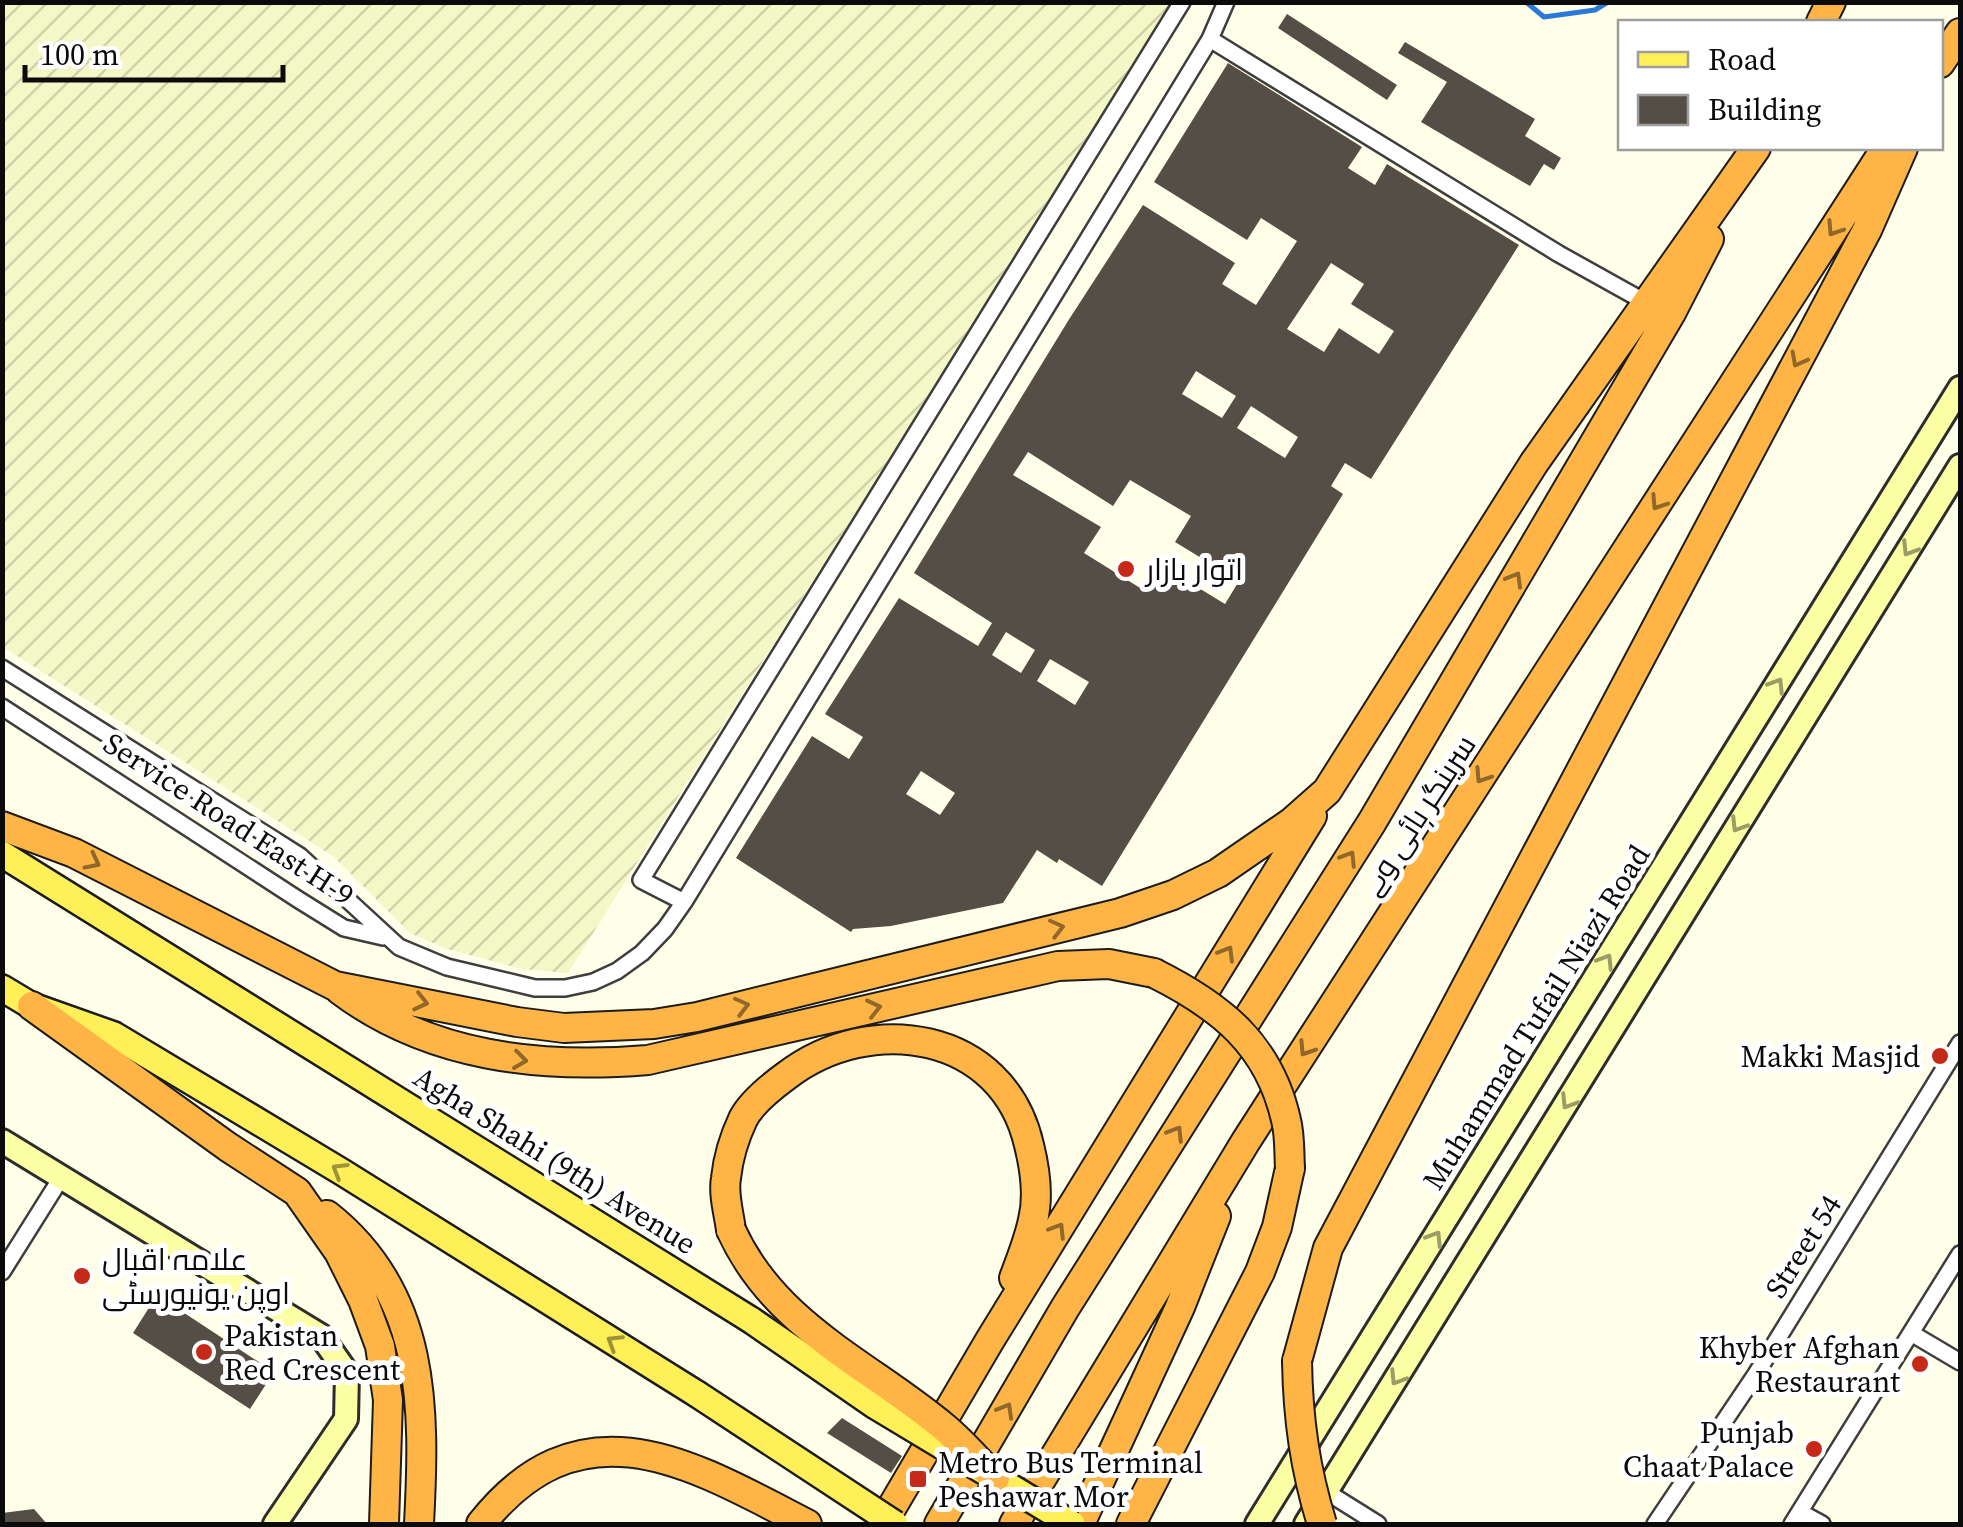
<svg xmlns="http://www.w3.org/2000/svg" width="1963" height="1527" font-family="'Source Serif 4',Cairo,serif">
  <defs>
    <pattern id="farmland-furrows" width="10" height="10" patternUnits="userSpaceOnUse" patternTransform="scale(2.5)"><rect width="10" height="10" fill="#f4f7c6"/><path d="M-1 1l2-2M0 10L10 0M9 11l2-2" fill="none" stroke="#d0d2a9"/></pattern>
  </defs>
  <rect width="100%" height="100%" fill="#fffee8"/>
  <path fill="url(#farmland-furrows)" d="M2 3H1174L568 973 522 969 447 949 410 933 333 856 3 647Z"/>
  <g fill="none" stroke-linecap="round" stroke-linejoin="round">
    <path stroke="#2979d8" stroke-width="5" d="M1526 2 1544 17 1595 10 1608 2"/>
  </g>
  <path fill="#544e46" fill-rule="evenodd" d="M1287 14 1397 85 1387 100 1278 28Z
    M1405 42 1535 119 1525 136 1561 158 1554 170 1544 164 1530 186 1421 122 1447 82 1398 53Z
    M1228 63 1362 147 1348 168 1375 185 1387 164 1519 245 1371 479 1345 463 1331 486 1343 494 1102 886 1059 859 1057 863 1037 850 1003 903 891 926 853 929 851 932 736 858 812 736 849 759 863 737 825 714 899 598 978 646 992 623 914 573 1068 321 1143 205 1235 263 1222 284 1256 305 1297 241 1261 218 1247 240 1154 182ZM1331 263 1364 284 1351 304 1394 331 1379 354 1339 328 1324 352 1287 329ZM1196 371 1236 396 1222 418 1182 394ZM1251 406 1298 437 1285 458 1237 428ZM1028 452 1113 506 1130 480 1191 516 1175 542 1239 581 1225 604 1161 565 1145 591 1084 553 1101 527 1013 475ZM1006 632 1035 650 1021 673 992 655ZM1050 659 1089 682 1075 705 1037 681ZM921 771 955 793 940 815 906 794Z
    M157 1295 274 1372 250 1409 133 1333Z
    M842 1418 902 1456 891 1473 827 1433Z
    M34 1509 47 1524H2V1513Z"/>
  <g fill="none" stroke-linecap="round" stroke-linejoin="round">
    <g stroke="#3e3e3e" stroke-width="20">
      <path id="street" d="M1210 39 1559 254 1647 303
        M2 668 300 856 399 947 447 967 535 988H565L593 982 617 971 642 953 665 929 684 902 1210 39 1226 2
        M2 707 299 900 344 928 383 937
        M684 902 641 880 1182 2
        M2 1272 61 1178
        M1911 1333 1960 1362
        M1322 1489 1378 1524
        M1800 1512 1822 1524
        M1655 1524 1756 1374 1960 1043
        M1792 1524 1960 1254"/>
    </g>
    <g stroke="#2d2d2d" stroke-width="28">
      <path id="secondary" d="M2 1141 321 1336 347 1373 346 1419 275 1524
        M1257 1524 1960 388
        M1306 1524 1960 466"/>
    </g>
    <g stroke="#1c1c1c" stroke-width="30">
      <path id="primary" d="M2 854 751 1320
        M2 988 32 1006 114 1035 342 1172 697 1394"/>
    </g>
    <g stroke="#1c1c1c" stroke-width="32">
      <path id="highway" d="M1821 22 1831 2
        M1940 63 1960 33
        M2 826 74 853 335 986 517 1022 564 1028 654 1024 697 1017 1120 913 1173 895 1218 873 1292 822 1327 791 1534 463 1756 148
        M340 990C429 1057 540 1069 648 1060L1058 966 1109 964 1154 973
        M32 1006 228 1147 297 1192 339 1252 363 1300 380 1346 388 1400 384 1524
        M327 1215C427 1294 425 1409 419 1524
        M731 1230C729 1214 723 1194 726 1178 728 1159 735 1136 743 1119 751 1103 771 1087 786 1076 870 1011 1003 1031 1029 1145 1035 1169 1039 1196 1033 1220 1029 1240 1021 1259 1014 1278
        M1297 1361 1328 1248 1867 230 1903 148
        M481 1524C582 1396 693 1465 807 1524
        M882 1524 990 1340 1312 816
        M939 1524 1065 1308 1372 822 1671 313 1709 239
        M1014 1524 1246 1141 1886 148
        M1080 1524 1180 1307 1216 1216
        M1131 1524 1260 1272 1277 1227 1290 1168"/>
    </g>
    <use href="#street" stroke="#fff" stroke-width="15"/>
    <use href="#secondary" stroke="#fcffa3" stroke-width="22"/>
    <use href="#primary" stroke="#ffef58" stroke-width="25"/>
    <use href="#highway" stroke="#ffb546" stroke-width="28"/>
    <g stroke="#1c1c1c" stroke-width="30" stroke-linecap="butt">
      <path id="primary-bridge" d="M751 1320 874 1405 1072 1524
        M697 1394 895 1524"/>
    </g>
    <g stroke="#1c1c1c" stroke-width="32" stroke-linecap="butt">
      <path id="highway-bridge" d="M1154 973C1220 1006 1269 1044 1286 1120 1290 1135 1289 1152 1290 1168
        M731 1230C775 1327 869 1364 945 1428 963 1443 978 1461 995 1478
        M1297 1361C1298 1419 1305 1469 1322 1524"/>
    </g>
    <use href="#primary-bridge" stroke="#ffef58" stroke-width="25"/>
    <use href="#highway-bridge" stroke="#ffb546" stroke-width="28"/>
  </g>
  <defs><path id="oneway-chevron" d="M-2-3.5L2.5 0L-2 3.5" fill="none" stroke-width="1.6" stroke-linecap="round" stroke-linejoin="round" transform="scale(2.5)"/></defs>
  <g stroke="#91682b">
    <use href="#oneway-chevron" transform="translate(1834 229) rotate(123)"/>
    <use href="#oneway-chevron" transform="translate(1798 360) rotate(118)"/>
    <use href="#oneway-chevron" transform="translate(1658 503) rotate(123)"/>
    <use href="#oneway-chevron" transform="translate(1515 579) rotate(-60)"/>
    <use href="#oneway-chevron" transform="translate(1482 776) rotate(123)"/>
    <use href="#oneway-chevron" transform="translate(1349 858) rotate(-58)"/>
    <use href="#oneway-chevron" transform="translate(93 862) rotate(27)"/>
    <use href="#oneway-chevron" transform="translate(1057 928) rotate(-14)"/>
    <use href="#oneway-chevron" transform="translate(1227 953) rotate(-59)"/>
    <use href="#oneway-chevron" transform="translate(421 1002) rotate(13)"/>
    <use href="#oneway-chevron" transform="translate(742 1006) rotate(-14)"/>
    <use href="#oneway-chevron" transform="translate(874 1008) rotate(-13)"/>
    <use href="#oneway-chevron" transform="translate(1306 1049) rotate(123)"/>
    <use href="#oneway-chevron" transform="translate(520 1060) rotate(7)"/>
    <use href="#oneway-chevron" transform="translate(1176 1133) rotate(-58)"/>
    <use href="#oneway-chevron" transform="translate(1058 1230) rotate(-58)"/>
    <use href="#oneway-chevron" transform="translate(1006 1410) rotate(-60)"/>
  </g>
  <g stroke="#9c9d66">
    <use href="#oneway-chevron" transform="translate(1909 549) rotate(122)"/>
    <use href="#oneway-chevron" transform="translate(1777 685) rotate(-58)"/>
    <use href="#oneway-chevron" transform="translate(1738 825) rotate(122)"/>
    <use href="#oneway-chevron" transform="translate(1606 961) rotate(-58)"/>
    <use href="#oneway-chevron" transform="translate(1568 1102) rotate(122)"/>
    <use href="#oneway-chevron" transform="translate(1435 1238) rotate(-58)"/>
    <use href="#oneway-chevron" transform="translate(1397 1378) rotate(122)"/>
  </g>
  <g stroke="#9d9439">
    <use href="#oneway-chevron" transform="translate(339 1170) rotate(-149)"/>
    <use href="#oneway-chevron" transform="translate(614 1342) rotate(-148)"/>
  </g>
  <g fill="#c52918" stroke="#fff" stroke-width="4">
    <circle cx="1126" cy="569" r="10"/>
    <circle cx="1940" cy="1056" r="10"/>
    <circle cx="82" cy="1276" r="10"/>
    <circle cx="204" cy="1352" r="10"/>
    <circle cx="1920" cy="1364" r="10"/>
    <circle cx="1814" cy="1449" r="10"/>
    <rect x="908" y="1469" width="20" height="20" rx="5"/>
  </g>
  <g text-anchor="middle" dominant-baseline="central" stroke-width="10" stroke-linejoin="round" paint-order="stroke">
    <g font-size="30" fill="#0b0b0b" stroke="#fff" text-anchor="start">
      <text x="1146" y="569">اتوار بازار</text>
      <text x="1920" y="1056" text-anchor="end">Makki Masjid</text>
      <text x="102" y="1259">علامہ اقبال<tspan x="102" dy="34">اوپن یونیورسٹی</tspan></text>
      <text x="224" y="1335">Pakistan<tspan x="224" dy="34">Red Crescent</tspan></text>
      <text x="1900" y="1347" text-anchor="end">Khyber Afghan<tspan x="1900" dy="34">Restaurant</tspan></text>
      <text x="1794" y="1432" text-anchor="end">Punjab<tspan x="1794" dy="34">Chaat Palace</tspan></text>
      <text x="938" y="1462">Metro Bus Terminal<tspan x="938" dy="34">Peshawar Mor</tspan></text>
    </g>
    <g font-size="30" fill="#0b0b0b" stroke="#fff">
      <text transform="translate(1418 815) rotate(-57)">سرینگر ہائی وے</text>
      <text transform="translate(229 819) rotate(33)">Service Road East H-9</text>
      <text transform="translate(1536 1017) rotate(-58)">Muhammad Tufail Niazi Road</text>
      <text transform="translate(555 1160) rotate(32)">Agha Shahi (9th) Avenue</text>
      <text transform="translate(1803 1246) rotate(-58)">Street 54</text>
    </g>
  </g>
  <rect width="1963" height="1527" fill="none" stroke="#0b0b0b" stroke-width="10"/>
  <rect x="1618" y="20" width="325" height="130" fill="#ffffff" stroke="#9d9d9d" stroke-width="2.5"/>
  <rect x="1638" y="52" width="50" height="15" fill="#ffef58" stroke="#9d9d9d" stroke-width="2.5"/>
  <text x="1708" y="70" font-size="30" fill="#0b0b0b">Road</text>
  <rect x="1638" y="95" width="50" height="30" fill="#544e46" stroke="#9d9d9d" stroke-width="2.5"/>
  <text x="1708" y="120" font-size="30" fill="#0b0b0b">Building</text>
  <path d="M25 65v15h258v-15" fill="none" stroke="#0b0b0b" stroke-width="5"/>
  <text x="40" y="65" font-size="30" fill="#0b0b0b" stroke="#ffffff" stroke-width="8" paint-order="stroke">100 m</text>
</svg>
